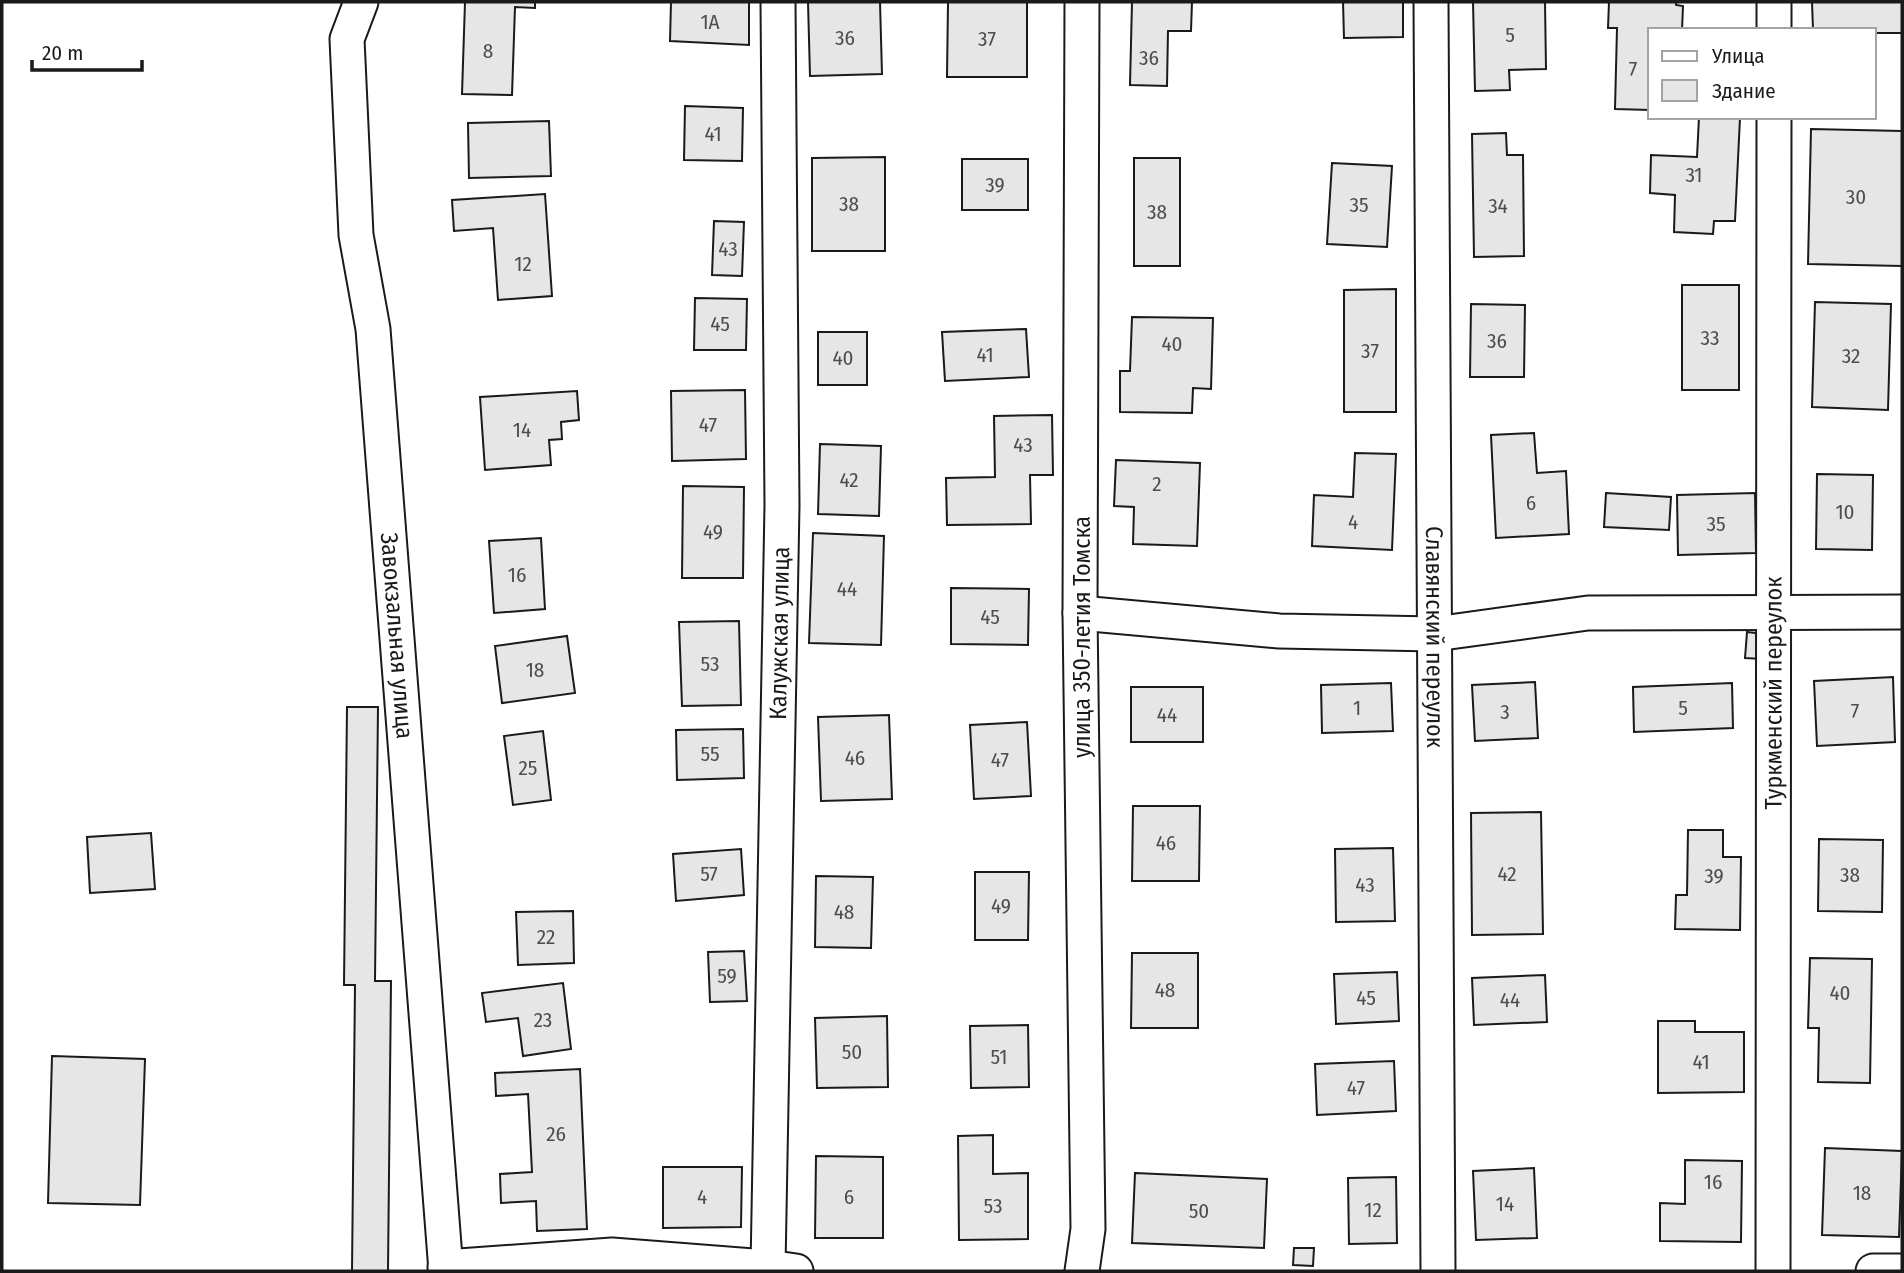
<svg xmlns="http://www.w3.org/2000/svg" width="1904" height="1273" font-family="'Fira Sans Condensed',sans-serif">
  <rect width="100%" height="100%" fill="#fff"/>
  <path fill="#e6e6e6" stroke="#1a1a1a" stroke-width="2" d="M465 2H535V8L515 7 512 95 462 94Z
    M671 2H749V45L670 41Z
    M808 2H880L882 74 810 76Z
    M948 2H1027V77H947Z
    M1132 2H1192L1191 31H1168L1167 86 1130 85Z
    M1343 2H1403V37L1344 38Z
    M1473 2H1545L1546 69 1509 70 1510 90 1475 91Z
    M1609 2H1676V5L1683 6 1682 30H1650V110L1615 109 1617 28H1608Z
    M1812 2H1902V33H1874V30H1813Z
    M685 106 743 108 742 161 684 160Z
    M1699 117 1740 118 1735 221H1714L1713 234 1674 232 1675 195 1650 193 1651 155 1697 157Z
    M549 121 551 176 469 178 468 123Z
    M1811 129 1902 131V266L1808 264Z
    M1506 133 1507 155H1523L1524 256 1474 257 1472 134Z
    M885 157V251H812V158Z
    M1134 158H1180V266H1134Z
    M962 159H1028V210H962Z
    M1332 163 1392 166 1387 247 1327 244Z
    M545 194 552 296 498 300 493 228 454 231 452 200Z
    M714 221 744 222 742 276 712 275Z
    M1682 285H1739V390H1682Z
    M1396 289V412H1344V290Z
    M695 298 747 299 746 350H694Z
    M1815 302 1891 304 1888 410 1812 407Z
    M1471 304 1525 305 1524 377H1470Z
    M1132 317 1213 318 1211 389 1193 388 1192 413 1120 412V371H1130Z
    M1026 329 1029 377 945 381 942 332Z
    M818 332H867V385H818Z
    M745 390 746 459 672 461 671 391Z
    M577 391 579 420 561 422 562 439 549 440 551 465 485 470 480 397Z
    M1052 415 1053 475H1030L1031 524 947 525 946 478 995 477 994 416Z
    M1534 433 1537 473 1566 471 1569 534 1496 538 1491 435Z
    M820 444 881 446 879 516 818 514Z
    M1355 453 1396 454 1392 550 1312 546 1314 495 1353 497Z
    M1116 460 1200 463 1197 546 1133 544 1134 507 1114 506Z
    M1817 474 1873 475 1872 550 1816 549Z
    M683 486 744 487 743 578H682Z
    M1606 493 1671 497 1669 530 1604 527Z
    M1755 493 1756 553 1678 555 1677 495Z
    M813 533 884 536 881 645 809 643Z
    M541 538 545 609 494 613 489 541Z
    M951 588 1029 589 1028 645 951 644Z
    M739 621 741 705 682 706 679 622Z
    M1747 632 1764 634 1763 659 1745 658Z
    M567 636 575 693 502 703 495 646Z
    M1893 677 1895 742 1817 746 1814 681Z
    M1535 682 1538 738 1475 741 1472 685Z
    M1391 683 1393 731 1322 733 1321 685Z
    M1732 683 1733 728 1634 732 1633 687Z
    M1131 687H1203V742H1131Z
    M347 707H378L375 981H391L388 1271H352L355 985H344Z
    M889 715 892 799 821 801 818 717Z
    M1027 722 1031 796 974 799 970 725Z
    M743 729 744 778 677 780 676 730Z
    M543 731 551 800 513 805 504 736Z
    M1133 806H1200L1199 881H1132Z
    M1541 812 1543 934 1472 935 1471 813Z
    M1688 830H1723V857H1741L1740 930 1675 929 1676 895H1687Z
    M151 833 155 889 90 893 87 837Z
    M1819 839 1883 840 1882 912 1818 911Z
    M1393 848 1395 921 1336 922 1335 849Z
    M741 849 744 895 676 901 673 854Z
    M975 872H1029L1028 940H975Z
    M816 876 873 877 871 948 815 947Z
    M573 911 574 963 518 965 516 912Z
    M744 951 747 1001 710 1002 708 952Z
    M1132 953H1198V1028H1131Z
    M1810 958 1872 959 1870 1083 1818 1082 1819 1028H1808Z
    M1397 972 1399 1021 1336 1024 1334 974Z
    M1545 975 1547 1022 1474 1025 1472 978Z
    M563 983 571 1049 523 1056 518 1018 486 1022 482 993Z
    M887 1016 888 1087 817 1088 815 1018Z
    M1658 1021H1695V1032H1744V1092L1658 1093Z
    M1028 1025 1029 1087 971 1088 970 1026Z
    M52 1056 145 1059 140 1205 48 1203Z
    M1394 1061 1396 1111 1317 1115 1315 1064Z
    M580 1069 587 1229 537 1231 536 1201 501 1203 500 1174 532 1172 528 1094 496 1096 495 1073Z
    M993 1135V1174L1028 1173V1239L959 1240 958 1136Z
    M1825 1148 1902 1151 1899 1237 1822 1235Z
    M816 1156 883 1157V1238H815Z
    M1685 1160 1742 1161 1741 1242 1660 1241V1203L1685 1204Z
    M663 1167H742L741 1227 663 1228Z
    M1534 1168 1537 1238 1476 1240 1473 1171Z
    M1135 1173 1267 1179 1264 1248 1132 1243Z
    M1396 1177 1397 1243 1349 1244 1348 1178Z
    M1294 1248H1314L1313 1266 1293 1265Z"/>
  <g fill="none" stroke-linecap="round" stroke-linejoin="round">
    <g stroke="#1a1a1a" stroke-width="37">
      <g id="street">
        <path id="s1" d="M361 2 347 39 356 235 373 329 446 1271"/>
        <path id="s2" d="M1431 2 1438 1271"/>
        <path d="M1774 30V2"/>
        <path d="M1080 613 1279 631 1435 634 1588 613 1902 612"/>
        <path d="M445 1267 612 1255 768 1267 796 1271"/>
        <path id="s3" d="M768 1267 782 505 778 2"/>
        <path d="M1082 1271 1088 1229 1080 613 1082 2"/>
        <path id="s4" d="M1773 1271 1774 117"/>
        <path d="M1873 1271H1902"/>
      </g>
    </g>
    <use href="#street" stroke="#fff" stroke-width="33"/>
  </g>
  <g text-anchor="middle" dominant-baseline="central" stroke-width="5" stroke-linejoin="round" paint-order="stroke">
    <g font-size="21" fill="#4d4d4d">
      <text x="710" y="22">1А</text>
      <text x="1510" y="35">5</text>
      <text x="845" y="38">36</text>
      <text x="987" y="39">37</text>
      <text x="488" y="51">8</text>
      <text x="1149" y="58">36</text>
      <text x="1633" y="69">7</text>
      <text x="713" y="134">41</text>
      <text x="1694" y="175">31</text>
      <text x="995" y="185">39</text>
      <text x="1856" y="197">30</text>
      <text x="849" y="204">38</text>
      <text x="1359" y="205">35</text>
      <text x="1498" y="206">34</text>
      <text x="1157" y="212">38</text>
      <text x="728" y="249">43</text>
      <text x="523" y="264">12</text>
      <text x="720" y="324">45</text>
      <text x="1710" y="338">33</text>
      <text x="1497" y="341">36</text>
      <text x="1172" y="344">40</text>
      <text x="1370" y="351">37</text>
      <text x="985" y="355">41</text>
      <text x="1851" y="356">32</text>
      <text x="843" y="358">40</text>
      <text x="708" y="425">47</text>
      <text x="522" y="430">14</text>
      <text x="1023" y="445">43</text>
      <text x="849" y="480">42</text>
      <text x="1157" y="484">2</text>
      <text x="1531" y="503">6</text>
      <text x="1845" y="512">10</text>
      <text x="1353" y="522">4</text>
      <text x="1716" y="524">35</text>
      <text x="713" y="532">49</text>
      <text x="517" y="575">16</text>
      <text x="847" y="589">44</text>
      <text x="990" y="617">45</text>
      <text x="710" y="664">53</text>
      <text x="535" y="670">18</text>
      <text x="1357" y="708">1</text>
      <text x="1683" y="708">5</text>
      <text x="1855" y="711">7</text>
      <text x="1505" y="712">3</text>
      <text x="1167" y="715">44</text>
      <text x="710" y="754">55</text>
      <text x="855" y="758">46</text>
      <text x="1000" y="760">47</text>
      <text x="528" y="768">25</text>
      <text x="1166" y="843">46</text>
      <text x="709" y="874">57</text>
      <text x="1507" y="874">42</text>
      <text x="1850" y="875">38</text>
      <text x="1714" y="876">39</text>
      <text x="1365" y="885">43</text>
      <text x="1001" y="906">49</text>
      <text x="844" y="912">48</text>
      <text x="546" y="937">22</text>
      <text x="727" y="976">59</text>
      <text x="1165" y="990">48</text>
      <text x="1840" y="993">40</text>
      <text x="1366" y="998">45</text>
      <text x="1510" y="1000">44</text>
      <text x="543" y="1020">23</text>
      <text x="852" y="1052">50</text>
      <text x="999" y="1057">51</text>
      <text x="1701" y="1062">41</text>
      <text x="1356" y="1088">47</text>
      <text x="556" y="1134">26</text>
      <text x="1713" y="1182">16</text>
      <text x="1862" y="1193">18</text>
      <text x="702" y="1197">4</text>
      <text x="849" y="1197">6</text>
      <text x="1505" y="1204">14</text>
      <text x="993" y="1206">53</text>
      <text x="1373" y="1210">12</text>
      <text x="1199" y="1211">50</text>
    </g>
    <g font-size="24" fill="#1a1a1a" stroke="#fff">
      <text stroke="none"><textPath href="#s3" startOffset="634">Калужская улица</textPath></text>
      <text stroke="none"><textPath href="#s1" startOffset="639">Завокзальная улица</textPath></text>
      <text stroke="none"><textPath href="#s2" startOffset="635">Славянский переулок</textPath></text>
      <text transform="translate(1082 637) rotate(-90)">улица 350-летия Томска</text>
      <text stroke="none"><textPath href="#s4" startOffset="578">Туркменский переулок</textPath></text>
    </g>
  </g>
  <rect width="1904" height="1273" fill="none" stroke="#1a1a1a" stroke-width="7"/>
  <rect x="1648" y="28" width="228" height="91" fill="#ffffff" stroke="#a3a3a3" stroke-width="2"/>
  <rect x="1662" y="51" width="35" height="10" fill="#ffffff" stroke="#a3a3a3" stroke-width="2"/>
  <text x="1712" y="63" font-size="21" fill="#1a1a1a">Улица</text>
  <rect x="1662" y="80" width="35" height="21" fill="#e6e6e6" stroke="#a3a3a3" stroke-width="2"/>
  <text x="1712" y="98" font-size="21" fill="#1a1a1a">Здание</text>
  <path d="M32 60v10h110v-10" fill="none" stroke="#1a1a1a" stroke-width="3.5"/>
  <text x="42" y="60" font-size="21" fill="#1a1a1a" stroke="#ffffff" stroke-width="5" paint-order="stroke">20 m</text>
</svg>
